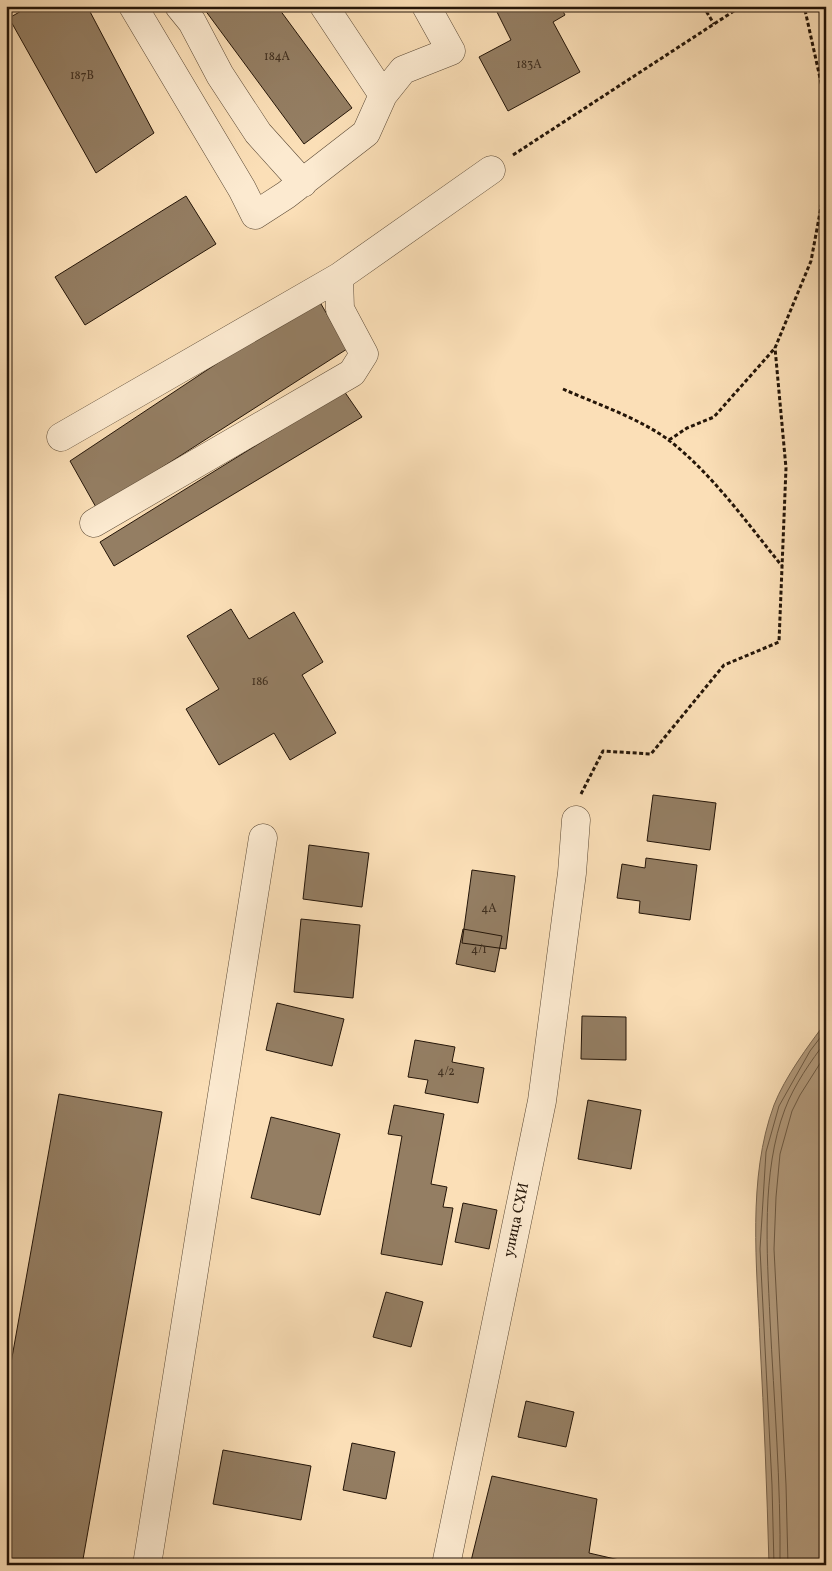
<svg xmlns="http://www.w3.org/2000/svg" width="832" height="1571" font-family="Vollkorn,serif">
  <rect width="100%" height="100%" fill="#fbdfb7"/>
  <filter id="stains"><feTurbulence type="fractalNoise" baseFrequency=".004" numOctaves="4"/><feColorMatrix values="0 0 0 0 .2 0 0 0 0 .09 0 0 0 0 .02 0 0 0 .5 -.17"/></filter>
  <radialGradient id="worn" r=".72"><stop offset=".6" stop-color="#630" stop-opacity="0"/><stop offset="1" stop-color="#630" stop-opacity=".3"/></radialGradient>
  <path fill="#b29a7c" stroke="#79654e" d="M826 1022V1565H769C767 1490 764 1416 760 1342 757 1266 747 1178 774 1105 785 1077 808 1046 826 1022Z"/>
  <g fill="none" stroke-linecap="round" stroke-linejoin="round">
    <path stroke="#6b5842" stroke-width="1" d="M774 1565 772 1485 760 1249 766 1152 779 1106 810 1051 826 1030
      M780 1565C781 1483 774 1401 770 1319 767 1252 761 1172 785 1109 794 1085 811 1061 826 1041
      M788 1565 786 1485 774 1249 776 1197 780 1154 792 1111 800 1095 826 1054"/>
  </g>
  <path fill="#947e63" stroke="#241508" d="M30 6H87L154 133 96 173 9 18Z
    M202 6H277L352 108 304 144Z
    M494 6H560L565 15 553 22 580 72 508 111 479 57 511 40Z
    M186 196 216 244 85 325 55 277Z
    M317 297 347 349 97 509 70 461Z
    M344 391 362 417 114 566 100 542Z
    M231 609 249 639 294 612 323 662 302 675 336 733 290 760 274 733 219 765 186 709 219 689 187 636Z
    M653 795 716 803 710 850 647 841Z
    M309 845 369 853 362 907 303 899Z
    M646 858 697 865 690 920 639 913 640 901 617 898 622 864 645 868Z
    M472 870 515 876 506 949 462 943Z
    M301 919 360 925 353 998 294 992Z
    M463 929 502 936 495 972 456 964Z
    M277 1003 344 1019 332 1066 266 1050Z
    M582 1016 626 1017V1060L581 1059Z
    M415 1040 455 1047 452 1062 484 1068 478 1103 425 1093 428 1080 408 1077Z
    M59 1094 162 1112 82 1565H6V1391Z
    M588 1100 641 1110 631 1169 578 1159Z
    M394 1105 444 1114 431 1184 447 1187 443 1207 453 1208 442 1265 381 1254 402 1136 388 1134Z
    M271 1117 340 1134 320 1215 251 1198Z
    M463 1203 497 1210 489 1249 455 1242Z
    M386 1292 423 1302 411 1347 373 1337Z
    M526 1401 574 1412 566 1447 518 1437Z
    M352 1443 395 1452 386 1499 343 1490Z
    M223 1450 311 1466 301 1520 213 1504Z
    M492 1476 597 1499 589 1553 641 1565H470Z"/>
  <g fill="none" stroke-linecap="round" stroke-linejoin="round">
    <g stroke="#5a4834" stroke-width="29">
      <path id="minor" d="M133 6 242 189 255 215 286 195 366 133 383 95 403 70 451 51 426 6
        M179 6 192 22 220 75 258 133 303 183
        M324 6 383 95
        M61 437 339 277
        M94 523 352 373 364 354 340 309 339 277 491 170
        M147 1565 263 838
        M446 1565 542 1101 572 873 576 820"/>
    </g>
    <path stroke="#241508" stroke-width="3" stroke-dasharray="4 2.5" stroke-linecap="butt" d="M703 6 714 24
      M513 155 737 9 743 6
      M563 389C597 404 641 419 670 441 714 476 747 523 782 566
      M669 440 687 428 714 417 775 348
      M581 794 603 751 651 754 724 665 779 642 786 468 775 348 811 261 824 191V96L805 10 803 6"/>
    <use href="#minor" stroke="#fcead0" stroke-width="28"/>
  </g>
  <g text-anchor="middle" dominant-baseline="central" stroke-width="4.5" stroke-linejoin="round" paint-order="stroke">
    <g font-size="12" fill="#402f1f">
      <text x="277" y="57">184А</text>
      <text x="529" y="65">183А</text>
      <text x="82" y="76">187В</text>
      <text x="260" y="682">186</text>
      <text x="489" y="909">4А</text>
      <text x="479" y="950">4/1</text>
      <text x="446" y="1072">4/2</text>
    </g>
    <g font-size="15" fill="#241508" stroke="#fcead0">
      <text transform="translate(517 1220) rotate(-78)">улица СХИ</text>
    </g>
  </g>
  <rect width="832" height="1571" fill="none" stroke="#fbdfb7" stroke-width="25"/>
  <rect x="8" y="8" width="817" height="1556" fill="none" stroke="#241508" stroke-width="2.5"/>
  <rect x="12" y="12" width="807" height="1546" fill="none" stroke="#241508"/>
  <rect width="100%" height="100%" filter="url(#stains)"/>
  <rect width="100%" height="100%" fill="url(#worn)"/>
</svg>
